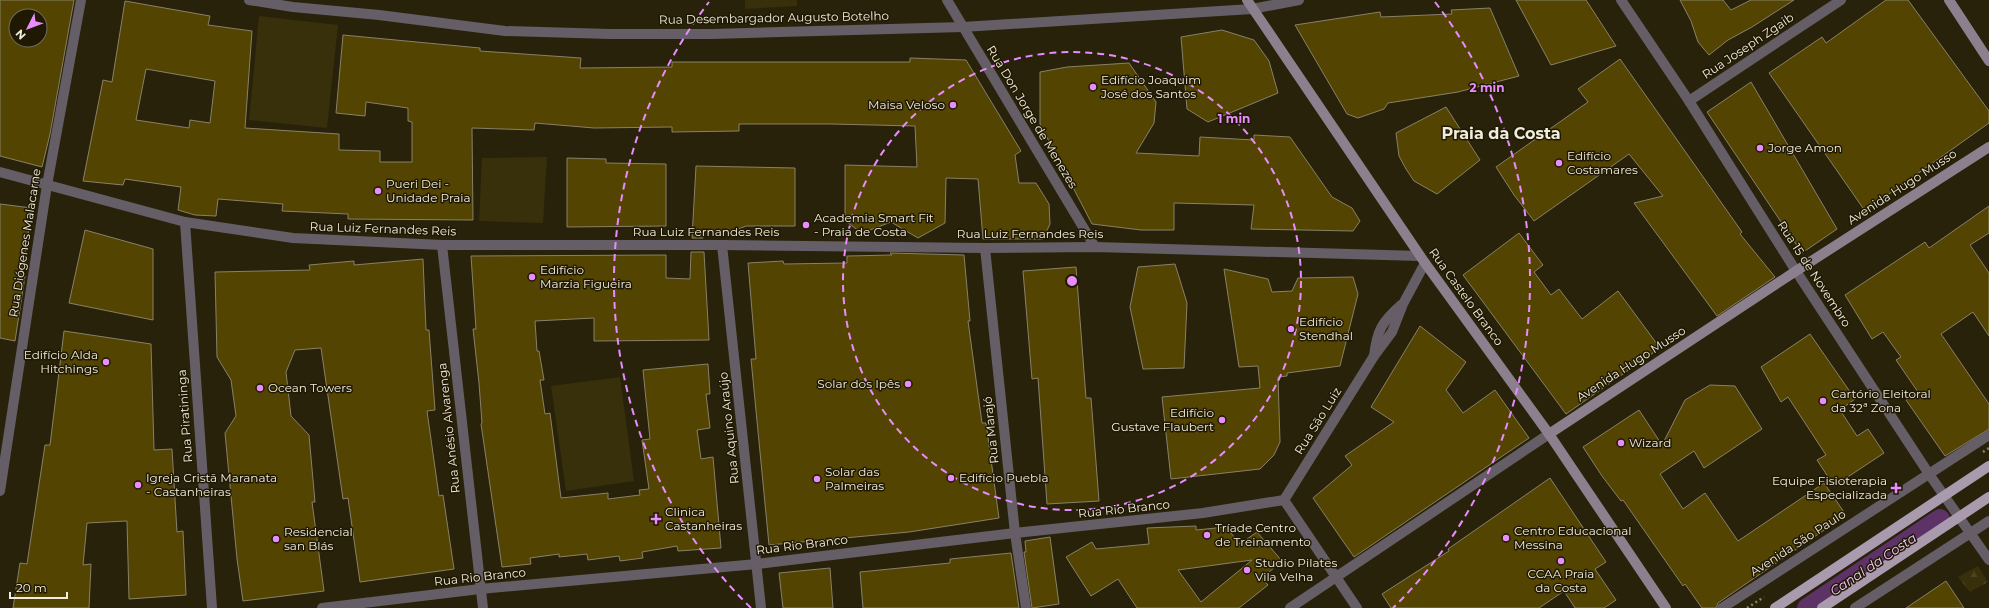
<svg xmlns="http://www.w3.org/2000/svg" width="1989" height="608" font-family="Montserrat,sans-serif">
  <defs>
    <pattern id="forest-firs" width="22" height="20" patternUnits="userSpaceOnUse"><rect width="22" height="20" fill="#382f0b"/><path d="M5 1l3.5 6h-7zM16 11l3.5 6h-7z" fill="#4c4322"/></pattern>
  </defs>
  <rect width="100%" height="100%" fill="#28220b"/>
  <!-- green -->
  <g fill="#382f0b">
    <polygon points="745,0 797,0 797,6 745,9"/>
    <polygon points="259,16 338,25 327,128 249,120"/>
    <polygon points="547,157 543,223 479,221 482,158"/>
    <polygon points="620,377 634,481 566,491 551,386"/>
  </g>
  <!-- forest -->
  <polygon fill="url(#forest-firs)" points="1978,566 1988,582 1970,592 1958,577"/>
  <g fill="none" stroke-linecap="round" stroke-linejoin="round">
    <!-- canal -->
    <polyline stroke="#5d3267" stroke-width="20" points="1807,608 1940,519"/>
  </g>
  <!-- building -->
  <g fill="#544401" stroke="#888167" fill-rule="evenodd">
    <path d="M0 0H74L50 134 42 167 0 156ZM16 16H40V40H16Z"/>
    <polygon points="1516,0 1586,0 1616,46 1551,65"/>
    <polygon points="1680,0 1723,0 1731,10 1751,0 1794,0 1752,27 1728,40 1709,55 1698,42 1691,21"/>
    <polygon points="1886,0 1908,0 1989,111 1989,123 1865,211 1769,73 1822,37 1826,43"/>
    <path d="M125 1 210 16 208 25 252 31 245 128 339 134V150L380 151V162H412V122L408 121V108L366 102 365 116 336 113 343 35 480 48V51L581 58 580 68 672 67V62H910V58L966 60 1021 151 1015 155 1019 183H1036L1049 204 1050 224 1043 239H983L978 179 946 178 945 223 918 238 891 222 862 233 845 221V165L917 167 915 126 831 124H739V131L672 132V127L594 128 535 123 534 130 472 128 473 220 348 219V214L282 211 283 204 218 199 216 216 195 215 178 210 181 187 125 179 123 185 83 181 103 80 112 82ZM146 69 215 81 210 123 190 120 189 128 136 120Z"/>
    <polygon points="1490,8 1519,76 1458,92 1388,103 1384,109 1358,118 1347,114 1295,25 1380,12 1381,17 1452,14 1451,10"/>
    <polygon points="1222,30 1254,40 1269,61 1278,93 1208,122 1187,109 1181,37"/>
    <polygon points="1620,59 1742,232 1740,234 1775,277 1717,316 1634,203 1663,196 1629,154 1534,221 1514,195 1496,167 1588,102 1578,89"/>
    <polygon points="1129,63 1156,102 1154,123 1136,153 1199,156 1200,137 1254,140 1254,135 1290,137 1332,197 1352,208 1360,221 1353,231 1251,229 1254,205 1174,203 1174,230 1141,230 1092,224 1040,124 1040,72 1067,67"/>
    <polygon points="1751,82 1837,229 1802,253 1707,112"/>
    <polygon points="1446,107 1480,160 1437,194 1414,181 1406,169 1399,156 1396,133"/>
    <polygon points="567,158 606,159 606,163 666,164 666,226 567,227"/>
    <polygon points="696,166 795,168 795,226 746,226 734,231 703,231 703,238 692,238"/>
    <polygon points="0,204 32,208 22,276 25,276 15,341 0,338"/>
    <polygon points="1989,206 1989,233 1970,245 1989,273 1989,336 1973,312 1941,334 1989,404 1989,429 1945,456 1906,400 1918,392 1896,360 1901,357 1883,332 1872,339 1845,295 1925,242 1929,248"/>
    <polygon points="85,230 153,249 153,320 69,303"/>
    <polygon points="1519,233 1543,265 1534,272 1551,295 1559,289 1582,319 1618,291 1660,348 1566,414 1463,275"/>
    <polygon points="691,252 704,252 709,340 594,341 594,318 535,321 537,351 539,351 544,380 540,380 545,414 550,413 561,498 608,493 608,499 640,495 639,490 649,489 642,440 650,439 643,370 708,364 710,394 706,394 710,428 697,430 701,459 713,457 721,548 678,551 677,546 642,552 643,558 620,561 619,556 588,560 587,554 559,557 559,554 530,558 531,564 502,567 481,424 482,423 479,383 473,329 476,329 471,256 666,255 666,278 690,279"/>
    <polygon points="890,253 964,255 970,321 968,321 982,423 986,423 999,518 909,532 769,545 751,359 756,359 748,263 783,261 784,264 847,263 847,256 892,255"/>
    <polygon points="423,259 426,330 429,330 435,410 427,411 439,496 443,495 454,569 360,582 348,498 343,499 321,348 295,350 286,372 291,416 309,435 315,502 312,502 324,591 243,601 237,559 225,433 236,416 231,380 217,357 215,272 310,270 309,265 354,261 354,265"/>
    <polygon points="1175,264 1187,303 1184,368 1143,369 1130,307 1138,267"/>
    <polygon points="1076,267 1086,398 1091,398 1099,501 1047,504 1038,378 1032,379 1023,271"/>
    <polygon points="1224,269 1268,279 1272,292 1292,291 1298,278 1353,277 1358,294 1340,366 1287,373 1287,376 1278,377 1280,442 1274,455 1260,469 1171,479 1162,397 1260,388 1258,366 1239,367"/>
    <polygon points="1420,326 1466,362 1446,390 1463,413 1495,390 1529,438 1354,557 1313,498 1352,465 1345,456 1394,422 1371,407"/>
    <polygon points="64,331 151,344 154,450 172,449 177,532 183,531 186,595 129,599 127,521 87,523 83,565 91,564 89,608 13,608 20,563 27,564 45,445 50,445"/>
    <polygon points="1810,334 1855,399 1840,410 1857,436 1868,429 1884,453 1834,486 1817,460 1826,455 1788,397 1781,402 1761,367"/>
    <polygon points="1710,385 1735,386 1762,429 1704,468 1694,451 1660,474 1683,509 1705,493 1738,541 1824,483 1846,515 1718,603 1716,608 1702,608 1685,584 1683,586 1623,500 1621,501 1602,476 1583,447 1639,410 1662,445 1685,400"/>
    <polygon points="1550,478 1606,562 1595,569 1616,600 1604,608 1575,608 1564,591 1539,608 1391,608 1382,594 1449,551 1448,549"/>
    <path d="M1196 526V530L1226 527 1240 544 1257 532 1282 561 1262 578 1268 585 1239 608H1137L1118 579 1091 596 1066 557 1092 542 1096 549 1149 544 1147 528ZM1252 560 1201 602 1178 570Z"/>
    <polygon points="1050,537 1059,604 1032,608 1024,552 1026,552 1025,541"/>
    <polygon points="1011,553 1019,608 863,608 860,572 950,563 950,559"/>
    <polygon points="830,568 833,608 783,608 779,573"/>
    <polygon points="1946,581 1964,608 1906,608"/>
  </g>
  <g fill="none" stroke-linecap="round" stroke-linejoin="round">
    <!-- minor -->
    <g stroke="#655e67" stroke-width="10">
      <polyline points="947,0 1095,247"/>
      <polyline points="1689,101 1841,0"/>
      <polyline points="0,172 185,222 293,238 442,245 722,245 985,248 1095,247 1420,256"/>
      <polyline points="185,222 212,608"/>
      <polyline points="442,245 483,608"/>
      <polyline points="722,245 761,608"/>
      <polyline points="985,248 1015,533 1026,608"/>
      <path d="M1374 356C1377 330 1382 322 1401 305"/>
      <polyline points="0,491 47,185 81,0"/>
      <polyline points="1284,500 1374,356 1392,332 1403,304 1425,263"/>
      <polyline points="1284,500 1357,608"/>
      <polyline points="322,608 480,589 757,564 1015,533 1203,513 1284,500"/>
      <polyline points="1722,608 1989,435"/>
      <polyline points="1855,608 1989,521"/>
    </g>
    <!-- tertiary -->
    <g stroke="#655e67" stroke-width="10">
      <polyline points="249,0 293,7 379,15 505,31 610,34 712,34 963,27 1252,9 1299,0"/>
      <polyline points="1621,0 1689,101 1796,271 1929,474 1989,560"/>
      <polyline points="1290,608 1549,434"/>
    </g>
    <!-- secondary -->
    <g stroke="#8c808e" stroke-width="10">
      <polyline points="1247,0 1425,263 1549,434 1666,608"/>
      <polyline points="1949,0 1989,61"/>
      <polyline points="1549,434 1796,271 1989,147"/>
    </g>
    <!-- path-bridge -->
    <g stroke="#87826f" stroke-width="2.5" stroke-dasharray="2 3" stroke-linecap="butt">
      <polyline points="1983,452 1989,448"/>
      <polyline points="1747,608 1764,597"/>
    </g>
    <!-- primary-bridge -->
    <g stroke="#a99aad" stroke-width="10">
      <polyline points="1775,608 1989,466"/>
      <polyline points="1822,608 1989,497"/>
    </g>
  </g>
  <!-- distance rings -->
  <g fill="none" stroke="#e98dfe" stroke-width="2" stroke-dasharray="7 5">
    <circle cx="1072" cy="281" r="229"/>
    <path d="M751 608A458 458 0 0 1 709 2M1435 2A458 458 0 0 1 1393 608"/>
  </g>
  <!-- markers -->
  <g fill="#e98dfe" stroke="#1f1803" stroke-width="1.5">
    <circle cx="1093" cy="87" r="4"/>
    <circle cx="953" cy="105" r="4"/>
    <circle cx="1760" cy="148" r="4"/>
    <circle cx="1559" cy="163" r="4"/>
    <circle cx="378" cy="191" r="4"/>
    <circle cx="806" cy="225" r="4"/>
    <circle cx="532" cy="277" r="4"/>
    <circle cx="1291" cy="329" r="4"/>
    <circle cx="106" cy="362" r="4"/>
    <circle cx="908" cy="384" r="4"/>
    <circle cx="260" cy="388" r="4"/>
    <circle cx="1823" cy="401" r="4"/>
    <circle cx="1222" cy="420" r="4"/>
    <circle cx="1621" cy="443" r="4"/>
    <circle cx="951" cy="478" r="4"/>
    <circle cx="817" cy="479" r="4"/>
    <circle cx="138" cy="485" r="4"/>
    <path d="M1894 482h4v4h4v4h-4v4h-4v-4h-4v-4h4z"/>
    <path d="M654 513h4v4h4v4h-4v4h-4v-4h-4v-4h4z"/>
    <circle cx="1207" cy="535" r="4"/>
    <circle cx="1506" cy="538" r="4"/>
    <circle cx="276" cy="539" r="4"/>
    <circle cx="1561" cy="561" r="4"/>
    <circle cx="1247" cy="570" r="4"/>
  </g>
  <g text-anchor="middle" stroke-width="3" stroke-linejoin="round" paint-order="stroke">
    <!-- street labels -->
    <g font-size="12" fill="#f1edde" stroke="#1f1803">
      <text transform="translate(774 18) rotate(-1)" y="4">Rua Desembargador Augusto Botelho</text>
      <text transform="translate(1748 46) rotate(-34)" y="4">Rua Joseph Zgaib</text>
      <text transform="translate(1032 117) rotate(59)" y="4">Rua Don Jorge de Menezes</text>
      <text transform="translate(1902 187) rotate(-33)" y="4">Avenida Hugo Musso</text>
      <text transform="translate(383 229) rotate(2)" y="4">Rua Luiz Fernandes Reis</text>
      <text x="706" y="236">Rua Luiz Fernandes Reis</text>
      <text x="1030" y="238">Rua Luiz Fernandes Reis</text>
      <text transform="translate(25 243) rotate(-81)" y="4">Rua Diógenes Malacarne</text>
      <text transform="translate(1814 274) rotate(57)" y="4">Rua 15 de Novembro</text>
      <text transform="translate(1466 297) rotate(54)" y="4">Rua Castelo Branco</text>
      <text transform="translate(1631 364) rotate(-33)" y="4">Avenida Hugo Musso</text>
      <text transform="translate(185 416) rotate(-94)" y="4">Rua Piratininga</text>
      <text transform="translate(1318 421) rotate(-58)" y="4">Rua São Luiz</text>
      <text transform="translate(449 428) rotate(-96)" y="4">Rua Anésio Alvarenga</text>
      <text transform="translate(729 428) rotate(-96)" y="4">Rua Aquino Araújo</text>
      <text transform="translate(991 430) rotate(-96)" y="4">Rua Marajó</text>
      <text transform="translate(1124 509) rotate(-6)" y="4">Rua Rio Branco</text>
      <text transform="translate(1798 543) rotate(-33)" y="4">Avenida São Paulo</text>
      <text transform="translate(802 545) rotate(-7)" y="4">Rua Rio Branco</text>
      <text transform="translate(480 577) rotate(-6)" y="4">Rua Rio Branco</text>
    </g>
    <!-- poi labels -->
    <g font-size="12" fill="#f1edde" stroke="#1f1803" text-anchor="start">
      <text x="1101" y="84">Edifício Joaquim<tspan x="1101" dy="14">José dos Santos</tspan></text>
      <text x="945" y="109" text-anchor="end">Maisa Veloso</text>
      <text x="1768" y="152">Jorge Amon</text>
      <text x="1567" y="160">Edifício<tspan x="1567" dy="14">Costamares</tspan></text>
      <text x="386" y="188">Pueri Dei -<tspan x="386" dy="14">Unidade Praia</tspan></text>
      <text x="814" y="222">Academia Smart Fit<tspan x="814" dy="14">- Praia de Costa</tspan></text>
      <text x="540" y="274">Edifício<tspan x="540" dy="14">Marzia Figueira</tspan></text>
      <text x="1299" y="326">Edifício<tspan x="1299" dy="14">Stendhal</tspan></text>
      <text x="98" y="359" text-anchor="end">Edifício Alda<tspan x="98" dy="14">Hitchings</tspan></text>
      <text x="900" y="388" text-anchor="end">Solar dos Ipês</text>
      <text x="268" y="392">Ocean Towers</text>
      <text x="1831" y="398">Cartório Eleitoral<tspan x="1831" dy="14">da 32ª Zona</tspan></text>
      <text x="1214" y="417" text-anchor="end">Edifício<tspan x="1214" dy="14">Gustave Flaubert</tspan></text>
      <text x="1629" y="447">Wizard</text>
      <text x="825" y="476">Solar das<tspan x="825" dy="14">Palmeiras</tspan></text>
      <text x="146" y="482">Igreja Cristã Maranata<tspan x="146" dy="14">- Castanheiras</tspan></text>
      <text x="959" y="482">Edifício Puebla</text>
      <text x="1887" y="485" text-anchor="end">Equipe Fisioterapia<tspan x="1887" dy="14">Especializada</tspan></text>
      <text x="665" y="516">Clinica<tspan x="665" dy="14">Castanheiras</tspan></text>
      <text x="1215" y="532">Tríade Centro<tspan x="1215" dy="14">de Treinamento</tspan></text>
      <text x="1514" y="535">Centro Educacional<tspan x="1514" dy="14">Messina</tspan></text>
      <text x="284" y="536">Residencial<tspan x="284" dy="14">san Blás</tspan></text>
      <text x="1255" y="567">Studio Pilates<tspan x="1255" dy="14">Vila Velha</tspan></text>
      <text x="1561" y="578" text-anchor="middle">CCAA Praia<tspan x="1561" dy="14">da Costa</tspan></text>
    </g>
    <!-- water labels -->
    <g font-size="13" font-style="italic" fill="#f5cdfe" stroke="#1f1803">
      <text transform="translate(1873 564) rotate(-34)" y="5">Canal da Costa</text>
    </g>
    <!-- district labels -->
    <g font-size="16" font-weight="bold" fill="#f1edde" stroke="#1f1803">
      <text x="1501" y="139">Praia da Costa</text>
    </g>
  </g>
  <circle cx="1072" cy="281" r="6" fill="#e98dfe" stroke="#1f1803" stroke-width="2"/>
  <g font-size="12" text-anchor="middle" font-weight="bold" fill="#e98dfe" stroke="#1f1803" stroke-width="3" stroke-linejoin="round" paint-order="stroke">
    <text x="1487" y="92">2 min</text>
    <text x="1234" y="123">1 min</text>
  </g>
  <!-- north arrow -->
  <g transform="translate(28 28) rotate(228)"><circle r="19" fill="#1f1803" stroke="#736d5b"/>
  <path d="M0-3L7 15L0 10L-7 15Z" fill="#e98dfe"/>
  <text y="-6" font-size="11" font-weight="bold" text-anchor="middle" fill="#f1edde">N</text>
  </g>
  <!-- scale -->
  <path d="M10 592v6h57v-6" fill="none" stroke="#f1edde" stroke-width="2"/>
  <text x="16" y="592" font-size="12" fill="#f1edde" stroke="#1f1803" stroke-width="3" paint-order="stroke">20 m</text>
</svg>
